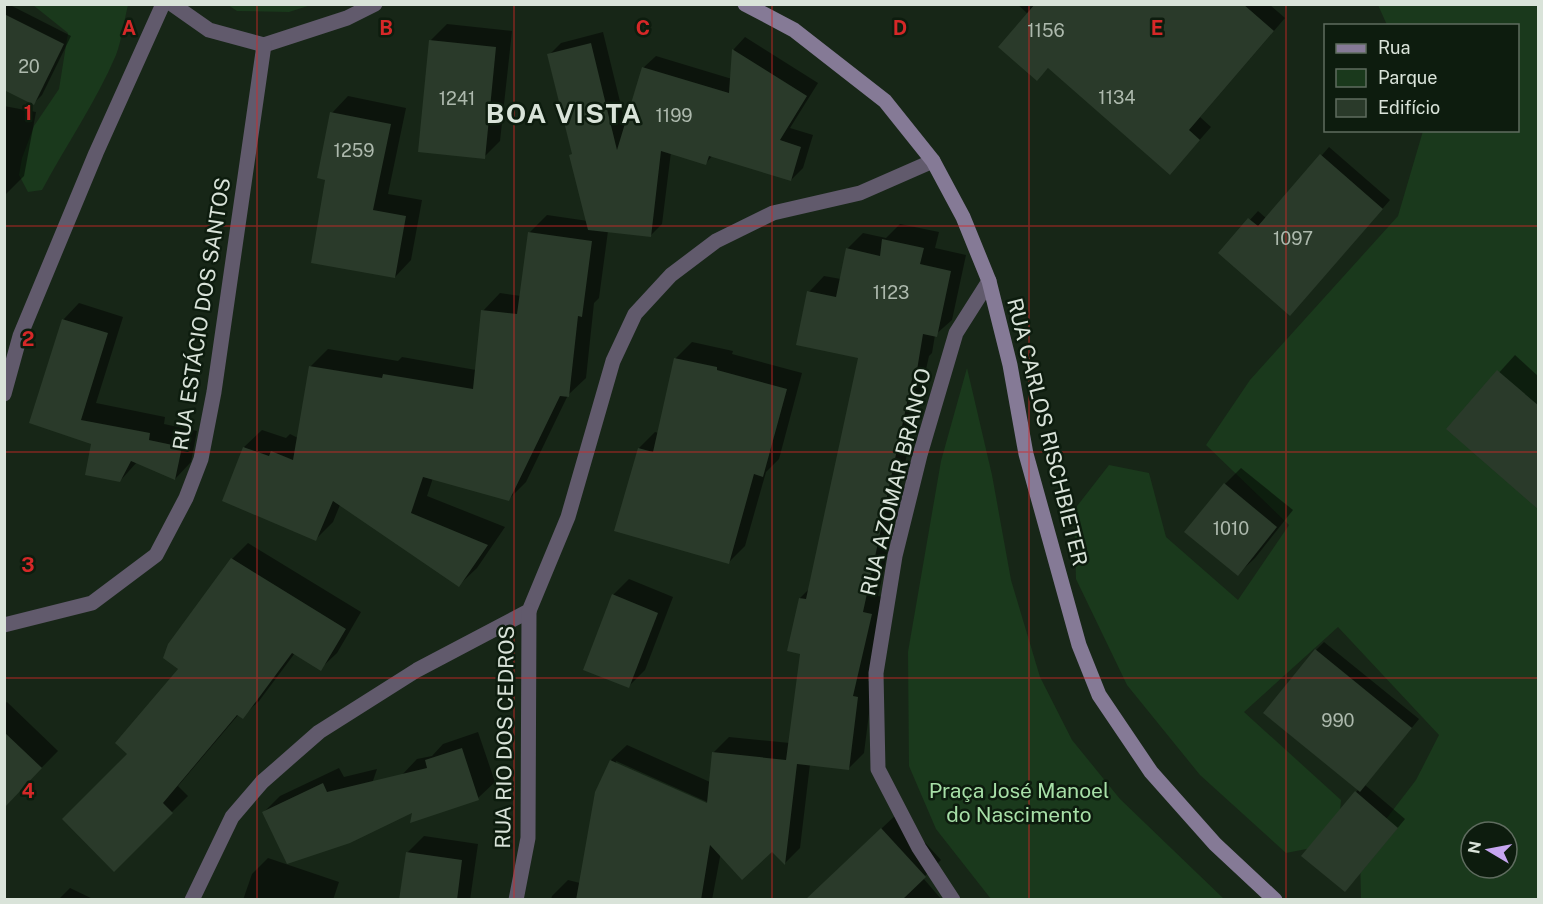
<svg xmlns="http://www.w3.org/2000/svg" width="1543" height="904" font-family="'Public Sans',sans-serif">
  <rect width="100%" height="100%" fill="#172617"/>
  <!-- green -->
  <g fill="#1a391c" fill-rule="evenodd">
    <path d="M33 5H128C124 21 122 39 116 55 96 102 66 145 42 190L28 192 19 175 22 158 34 126 59 89 68 33Z"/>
    <polygon points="228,5 311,5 289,12 237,11"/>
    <path d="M1378 5H1538V899H1361L1360 853 1416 780 1439 735 1338 627 1244 712 1341 800 1337 843 1286 853 1200 775 1127 685 1076 579 1074 510 1109 465 1149 473 1166 537 1238 600 1289 525 1206 445 1250 380 1398 216 1423 131 1518 130V26L1387 25ZM1471 832H1507V868H1471Z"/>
    <polygon points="967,368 992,475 1011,580 1040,677 1072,740 1120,799 1224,899 991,899 936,829 909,766 908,652 941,461"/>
  </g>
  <!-- shadow -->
  <g fill="#0007" fill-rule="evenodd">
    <polygon points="4,4 8,4 71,36 42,95 34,103 4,88"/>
    <polygon points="1017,4 1269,4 1285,18 1200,117 1211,127 1182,160 1049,67 1037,79 1028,14"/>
    <polygon points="447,24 512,31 500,141 484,157 431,40"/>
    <polygon points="603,32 626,126 643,68 656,56 732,79 734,49 745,37 818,83 790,128 813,135 803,168 791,180 713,155 706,163 671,152 662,224 650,236 608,231 599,298 594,303 586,378 568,395 526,482 508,500 433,478 427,496 505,527 477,568 459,585 340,505 333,522 316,539 244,447 262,430 286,438 290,434 298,438 310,367 328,349 398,361 402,357 476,370 483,311 500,293 521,296 529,233 547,215 588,221 574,153 549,55 561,43"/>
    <polygon points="348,96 406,108 388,194 422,200 411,260 395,277 327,179 332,113"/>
    <polygon points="4,106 36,112 24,176 4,196"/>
    <polygon points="1329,147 1390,200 1298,306 1220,253 1258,211 1267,219"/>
    <path d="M900 224 939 232 935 248 966 255 952 320 935 335 932 353 929 356 896 504H898L878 596 887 598 868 681 873 682 864 753 848 769 810 764 800 848 785 863 724 799 726 825 712 900H551L552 896 568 880 580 883 611 760 627 745 710 782 713 753 729 737 790 743 802 653 800 598 809 589 860 357 809 292 824 276 841 279 847 249 863 233 886 238ZM616 761 714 805 713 808 616 764Z"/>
    <polygon points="79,303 123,317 96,403 165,417 164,424 197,431 191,462 175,479 137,462 120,481 93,443 31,422 63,320"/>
    <polygon points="692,342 733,351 732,354 802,373 779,459 766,472 745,546 729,562 639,448 655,432 659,433 676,358"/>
    <polygon points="1515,355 1538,376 1538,508 1448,429"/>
    <polygon points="1241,468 1293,510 1255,558 1238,574 1225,484"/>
    <polygon points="248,543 361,612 337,653 320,669 295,653 259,701 242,717 239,714 178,786 188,796 114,870 130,754 180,669 232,559"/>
    <polygon points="629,579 673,597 645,670 629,686 613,595"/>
    <polygon points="1324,642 1419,719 1365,785 1405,819 1353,882 1356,792 1359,789 1316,650"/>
    <polygon points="7,702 58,751 4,806 4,704"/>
    <polygon points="478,732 495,782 478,798 414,811 401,776 417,759 432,756 443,744"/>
    <polygon points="339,768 344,777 377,769 357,828 264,812 280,796"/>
    <polygon points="898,813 941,860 923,878 942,900 820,900 830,877"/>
    <polygon points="424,836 478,844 470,900 400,900 407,853"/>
    <polygon points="268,858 339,882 333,900 243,900 252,874"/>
    <polygon points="70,888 95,900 58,900"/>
  </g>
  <!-- building -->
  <g fill="#2a3a2a">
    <polygon points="1035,4 1243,4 1274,31 1189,130 1200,140 1170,175 1048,68 1037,81 998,47"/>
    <polygon points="4,14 64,44 34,105 4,90"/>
    <polygon points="429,40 496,47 485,159 418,152"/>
    <polygon points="591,43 617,150 642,67 729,93 732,49 807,96 780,140 801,147 791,181 709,156 706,165 661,151 651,237 588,230 569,155 572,154 547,54"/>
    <polygon points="330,112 391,124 373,210 406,216 395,278 311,263 325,180 317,178"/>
    <polygon points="1320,154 1383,209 1290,316 1218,253 1248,218 1258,226"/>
    <polygon points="528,232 592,241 582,317 578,316 569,397 560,396 509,501 423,477 411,513 488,545 459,587 333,501 316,541 222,501 243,447 269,456 271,451 293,460 309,366 382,378 383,374 473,389 481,310 517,314"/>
    <polygon points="882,239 924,248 920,264 951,271 937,337 923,334 917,370 914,370 882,520 883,520 863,612 872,614 853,696 858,697 849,770 797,764 785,865 772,852 742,880 710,845 701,900 576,900 595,792 610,760 707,803 712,752 786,760 800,654 787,651 799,598 806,599 858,358 796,345 807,291 836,297 846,248 880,256"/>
    <polygon points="62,319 108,333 81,420 150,433 149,440 182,447 175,480 131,461 120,482 85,475 91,444 29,423"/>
    <polygon points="674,358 717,367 717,370 787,389 763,477 754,474 729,564 614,531 638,448 653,452"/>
    <polygon points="1497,370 1539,406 1539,510 1446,429"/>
    <polygon points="1224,483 1277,527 1238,576 1184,532"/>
    <polygon points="231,558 346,629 321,671 292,653 243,719 237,715 163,803 173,813 114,872 62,819 127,754 115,743 178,669 163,658 168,644"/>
    <polygon points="612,594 658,613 629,688 583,670"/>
    <polygon points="1315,649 1412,728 1360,792 1263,713"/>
    <polygon points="4,732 42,768 4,808"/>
    <polygon points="462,748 479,800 410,823 412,813 350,843 287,864 262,812 323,783 327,792 427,768 425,760"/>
    <polygon points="1355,791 1398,828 1345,892 1301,856"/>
    <polygon points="881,828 926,877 902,900 805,900"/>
    <polygon points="406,852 462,860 457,900 399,900"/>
  </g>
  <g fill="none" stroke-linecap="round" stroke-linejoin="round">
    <!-- street -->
    <g stroke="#615a6c" stroke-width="15">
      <polyline points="172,4 209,30 264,45 347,18 375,4"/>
      <polyline points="4,394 20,336 96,153 163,4"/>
      <polyline points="4,625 92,603 156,555 186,498 201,459 214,392 264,45"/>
      <polyline points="192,900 232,817 262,782 319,732 417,670 529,611 568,517 613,361 635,314 671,275 716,241 773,213 860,193 933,161"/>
      <polyline points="516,900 528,838 529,611"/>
      <polyline points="953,900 919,848 878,769 876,673 895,556 920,455 956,333 989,281"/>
    </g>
    <!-- secondary -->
    <polyline stroke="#857a96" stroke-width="15" points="745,4 794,30 885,101 933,161 963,217 989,281 1010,365 1026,454 1079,645 1099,695 1151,772 1215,844 1275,900"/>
  </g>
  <!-- grid -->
  <path fill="none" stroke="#d62828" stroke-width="1.5" stroke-opacity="0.55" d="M257 4V900M514 4V900M772 4V900M1029 4V900M1286 4V900M4 226H1538M4 452H1538M4 678H1538"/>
  <g text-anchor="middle" stroke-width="5" stroke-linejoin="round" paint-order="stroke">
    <!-- number labels -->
    <g font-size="18" fill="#adb9ad">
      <text x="1046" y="37">1156</text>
      <text x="29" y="73">20</text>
      <text x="1117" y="104">1134</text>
      <text x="457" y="105">1241</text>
      <text x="674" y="122">1199</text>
      <text x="354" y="157">1259</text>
      <text x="1293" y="245">1097</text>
      <text x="891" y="299">1123</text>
      <text x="1231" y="535">1010</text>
      <text x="1338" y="727">990</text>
    </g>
    <!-- street labels -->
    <g font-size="21" fill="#d9e3d9" stroke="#0d1c0e">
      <text transform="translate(202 314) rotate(-81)" y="7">RUA ESTÁCIO DOS SANTOS</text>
      <text transform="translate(1047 432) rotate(76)" y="7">RUA CARLOS RISCHBIETER</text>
      <text transform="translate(896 482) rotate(-76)" y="7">RUA AZOMAR BRANCO</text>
      <text transform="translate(505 737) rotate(-89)" y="7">RUA RIO DOS CEDROS</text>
    </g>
    <!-- park labels -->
    <g font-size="21" fill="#a7dfa7" stroke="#0d1c0e">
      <text x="1019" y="798">Praça José Manoel<tspan x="1019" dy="24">do Nascimento</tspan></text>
    </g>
    <!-- district labels -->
    <g font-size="27" font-weight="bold" letter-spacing="1.5" fill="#d9e3d9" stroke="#0d1c0e">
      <text x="564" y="123">BOA VISTA</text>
    </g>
  </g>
  <g font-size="20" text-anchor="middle" font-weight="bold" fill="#d62828" stroke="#0d1c0e" stroke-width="5" stroke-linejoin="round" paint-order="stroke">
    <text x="129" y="35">A</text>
    <text x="386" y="35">B</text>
    <text x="643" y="35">C</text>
    <text x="900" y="35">D</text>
    <text x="1157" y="35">E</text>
    <text x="28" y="120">1</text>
    <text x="28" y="346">2</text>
    <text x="28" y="572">3</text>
    <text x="28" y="798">4</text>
  </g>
  <!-- border -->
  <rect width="1543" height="904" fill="none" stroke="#d9e3d9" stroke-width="12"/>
  <!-- legend -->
  <rect x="1324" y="24" width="195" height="108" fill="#0d1c0e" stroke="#5f6c5f" stroke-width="1.5"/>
  <rect x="1336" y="44" width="30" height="9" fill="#857a96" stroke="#5f6c5f" stroke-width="1.5"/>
  <text x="1378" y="54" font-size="18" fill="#d9e3d9">Rua</text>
  <rect x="1336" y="69" width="30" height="18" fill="#1a391c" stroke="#5f6c5f" stroke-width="1.5"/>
  <text x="1378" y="84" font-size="18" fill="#d9e3d9">Parque</text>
  <rect x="1336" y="99" width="30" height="18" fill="#2a3a2a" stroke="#5f6c5f" stroke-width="1.5"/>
  <text x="1378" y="114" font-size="18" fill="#d9e3d9">Edifício</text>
  <!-- north arrow -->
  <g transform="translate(1489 850) rotate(280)"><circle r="28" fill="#0d1c0e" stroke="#5f6c5f" stroke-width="1.5"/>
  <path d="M0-4.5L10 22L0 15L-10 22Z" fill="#c6a6f0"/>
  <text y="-9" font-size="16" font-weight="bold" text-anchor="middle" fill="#d9e3d9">N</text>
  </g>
</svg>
